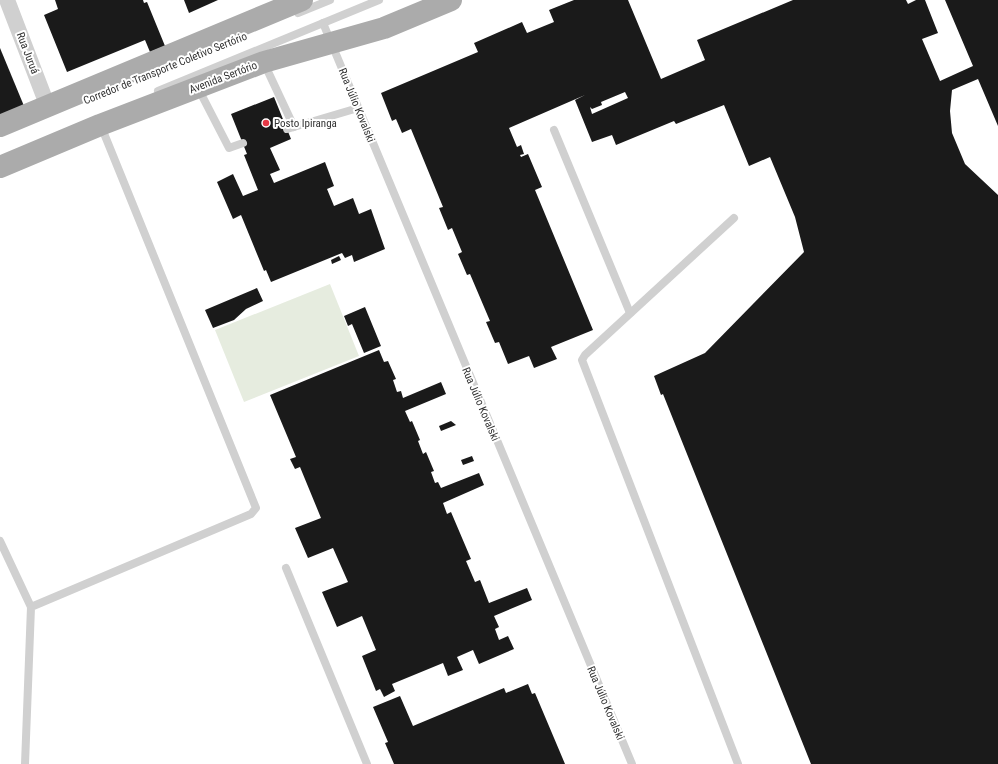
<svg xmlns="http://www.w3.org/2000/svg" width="998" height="764" font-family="'Roboto Condensed',sans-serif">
  <rect width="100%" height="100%" fill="#fff"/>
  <!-- green -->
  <polygon fill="#e6ecdf" points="330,284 359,356 244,402 215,330"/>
  <!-- building -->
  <g fill="#1a1a1a" fill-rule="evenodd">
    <polygon points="55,0 143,0 144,3 147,2 165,46 150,52 145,40 67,72 44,15 58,9"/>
    <polygon points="184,0 218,0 189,13"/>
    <path d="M574 0H628L661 79 705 60 697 40 793 0H906L908 4 916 0H925L938 33 922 39 940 81 973 66 945 0H998V126L978 79 952 90 950 111 952 133 965 164 998 195V764H811L663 394 661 395 654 376 705 353 804 252 795 217 770 157 749 166 724 105 676 124 674 121 616 145 612 135 592 142 575 100 585 95 509 128 517 147 521 145 524 154 520 155 521 157 528 154 542 187 535 190 593 330 551 347 557 359 534 368 529 356 508 364 499 342 495 343 486 322 490 321 470 274 467 275 458 254 462 252 452 228 448 230 439 208 443 207 411 129 402 133 396 119 392 121 381 93 478 52 474 43 522 22 527 33 554 22 549 10ZM625 92 628 98 592 114 590 107 592 109 602 105 601 102Z"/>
    <polygon points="0,48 24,106 0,116"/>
    <polygon points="274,97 291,139 270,148 280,170 270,174 274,183 325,162 334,186 327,189 334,206 353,198 359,214 371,209 385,249 354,262 352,255 345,258 342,253 271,282 266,270 264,271 241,215 233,219 217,182 233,174 243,196 258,190 244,155 247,154 231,114"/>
    <polygon points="339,256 341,260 332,264 331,260"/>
    <polygon points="257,288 263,301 246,309 234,320 213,328 205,310"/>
    <polygon points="365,307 381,346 364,353 352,324 348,326 344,316"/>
    <polygon points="379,350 384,362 388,361 396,379 393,380 397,392 401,391 403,398 441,382 446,394 405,411 410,422 412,421 420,440 418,441 423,454 426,452 434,471 431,472 435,483 438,482 441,488 479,473 484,485 443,503 447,514 451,512 471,559 466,561 475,582 480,580 489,603 527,588 532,600 494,616 499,627 495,629 499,640 508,636 514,649 479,664 473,650 457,657 463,670 448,676 443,663 392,684 395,691 384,697 380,689 376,691 362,656 376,650 362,616 337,627 322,592 348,582 333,548 308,558 295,528 321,518 300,467 295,469 290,459 296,457 270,395"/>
    <polygon points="451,421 456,425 441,431 439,426"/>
    <polygon points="472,456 474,461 463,465 461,460"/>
    <polygon points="528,684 532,694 535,693 565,764 394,764 385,743 388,742 373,707 400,696 413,726 504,688 506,693"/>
  </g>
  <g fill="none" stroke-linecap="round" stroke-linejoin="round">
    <!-- service -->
    <g stroke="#d0d0d0" stroke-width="8">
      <polyline points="298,13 330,0"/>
      <polyline points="323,23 632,764"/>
      <polyline points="264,63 294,127"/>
      <polyline points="198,88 229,148 243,143"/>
      <polyline points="158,91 379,0"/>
      <polyline points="287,129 358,108"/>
      <polyline points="554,130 630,313"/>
      <polyline points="734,218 585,355 582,360 738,764"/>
      <polyline points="0,541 31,607"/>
      <polyline points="286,568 367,764"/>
      <polyline points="25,764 31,607 251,514 256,508 101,126"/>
    </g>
    <!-- minor -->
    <polyline stroke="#d0d0d0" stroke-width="16" points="7,0 48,107"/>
    <!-- primary -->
    <g stroke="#ababab" stroke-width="22">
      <polyline points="0,126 302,0"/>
      <polyline points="0,167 100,125 264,62 384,28 451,0"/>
    </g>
  </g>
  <!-- markers -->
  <circle fill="#e63946" stroke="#fff" stroke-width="1.5" cx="266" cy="123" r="4"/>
  <g text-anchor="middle" stroke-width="4" stroke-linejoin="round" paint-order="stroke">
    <!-- street labels -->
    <g font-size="11" fill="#333" stroke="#fff">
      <text transform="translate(28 53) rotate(69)" y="4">Rua Juruá</text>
      <text transform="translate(165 68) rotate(-22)" y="4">Corredor de Transporte Coletivo Sertório</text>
      <text transform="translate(223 77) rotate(-21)" y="4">Avenida Sertório</text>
      <text transform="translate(357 105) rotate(68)" y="4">Rua Júlio Kovalski</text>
      <text transform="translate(481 404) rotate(67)" y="4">Rua Júlio Kovalski</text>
      <text transform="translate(606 703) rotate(67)" y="4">Rua Júlio Kovalski</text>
    </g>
    <!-- poi labels -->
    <g font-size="11" fill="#333" stroke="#fff" text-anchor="start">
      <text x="274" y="127">Posto Ipiranga</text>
    </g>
  </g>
</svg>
